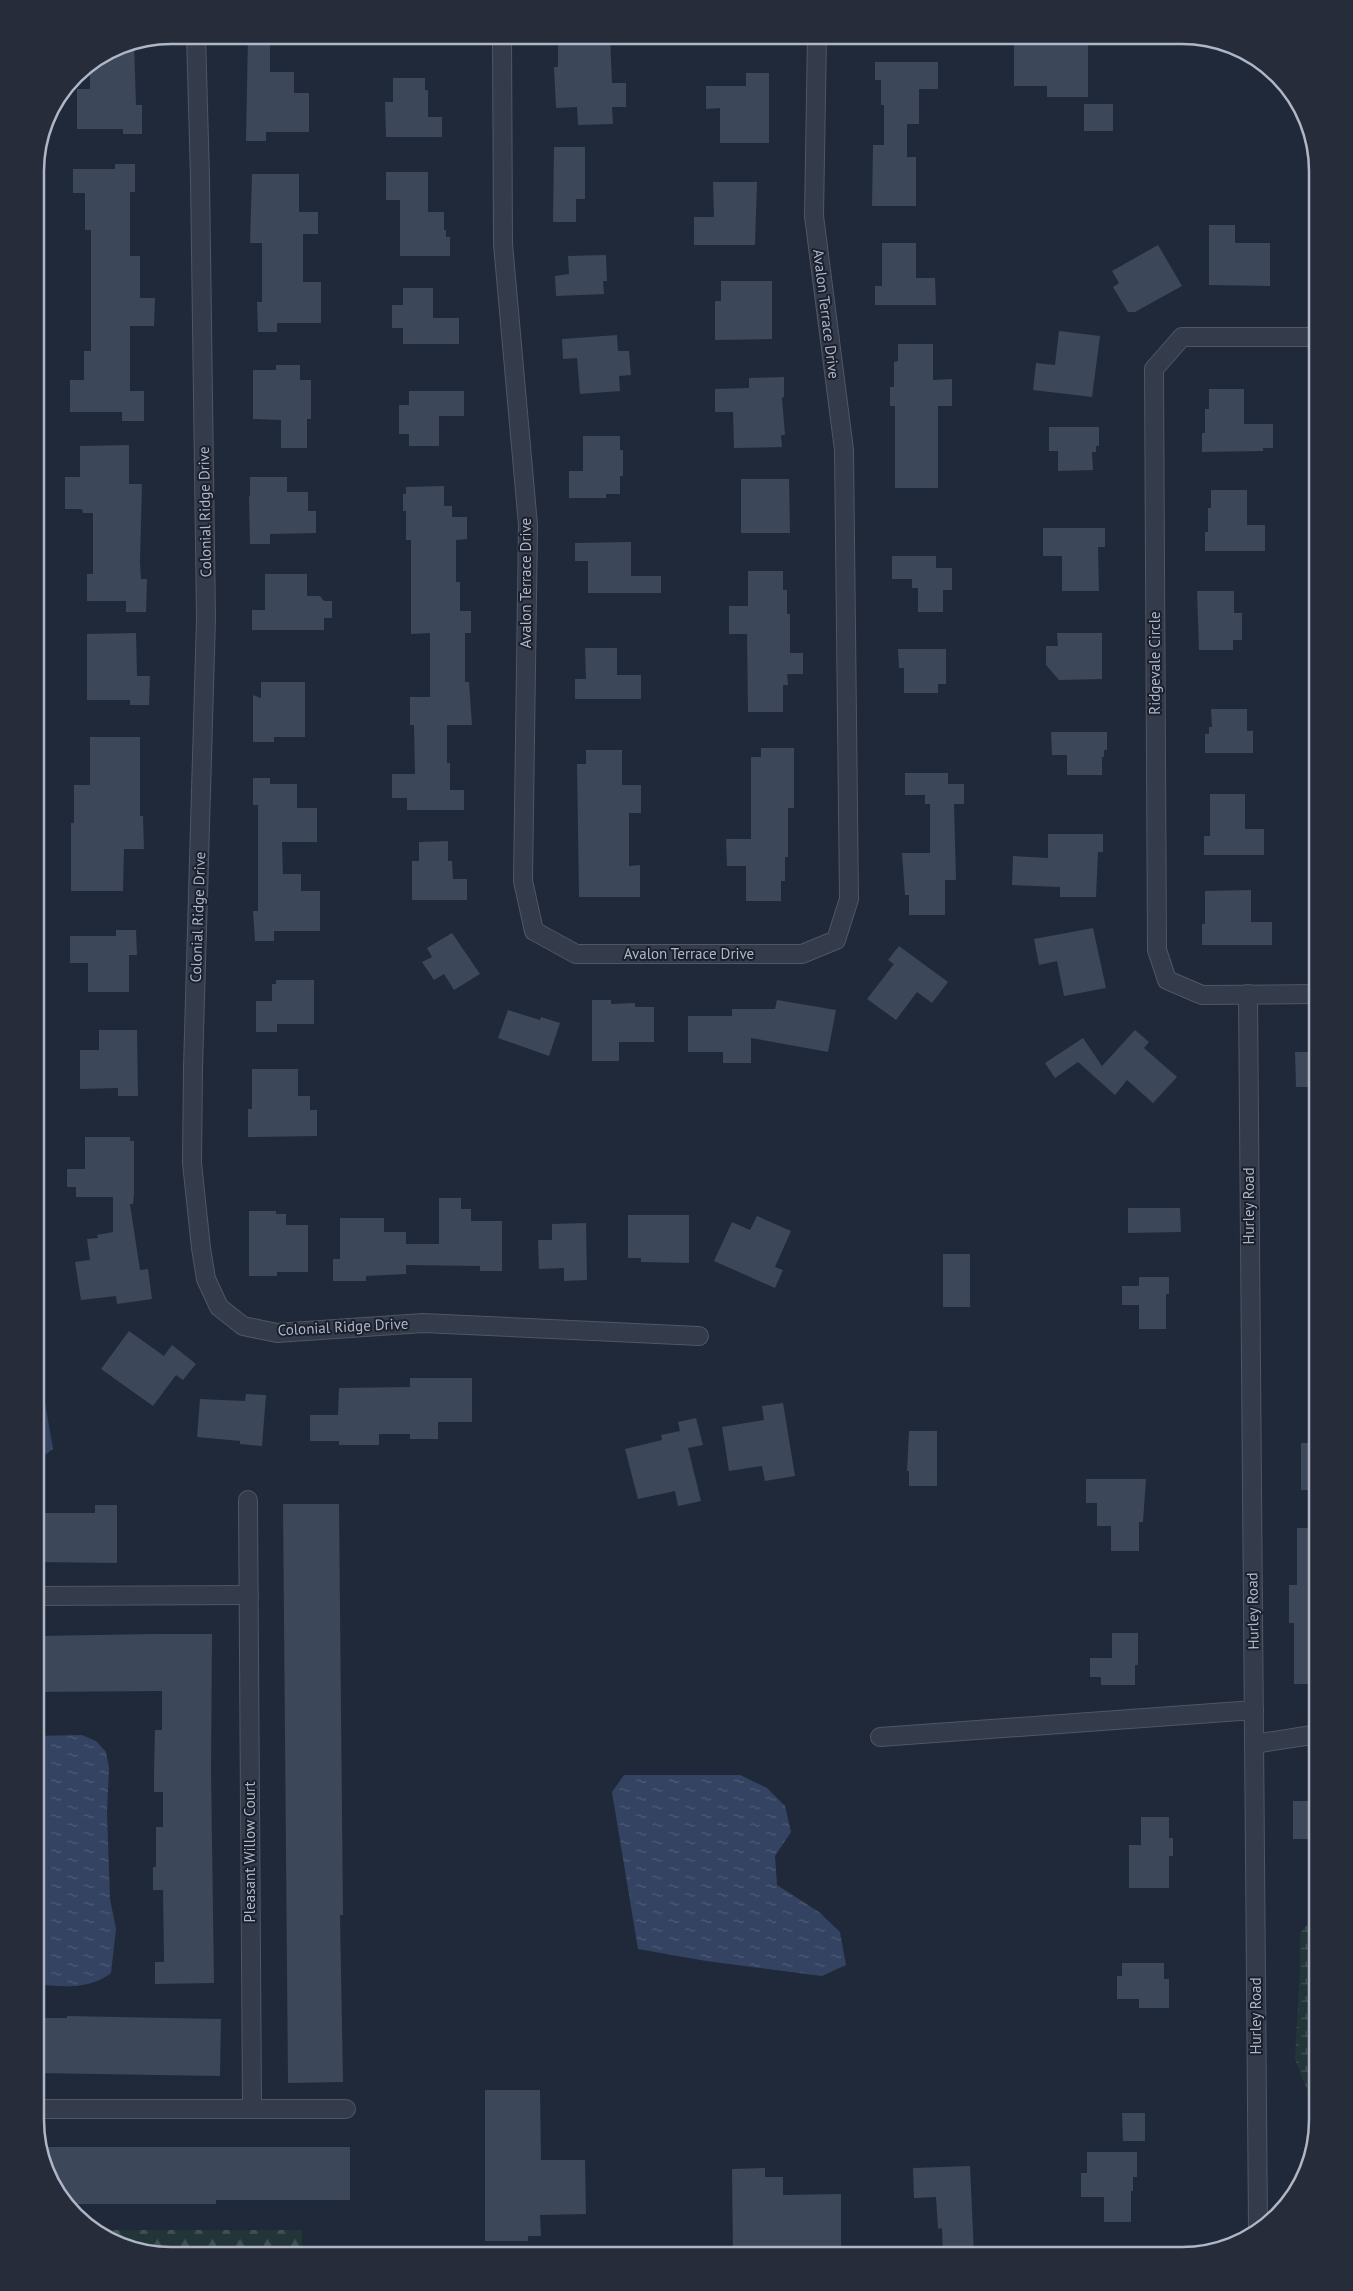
<svg xmlns="http://www.w3.org/2000/svg" width="1353" height="2291" font-family="'PT Sans',sans-serif">
  <defs>
    <pattern id="forest-firs" width="22" height="20" patternUnits="userSpaceOnUse" patternTransform="scale(1.25)"><rect width="22" height="20" fill="#22363a"/><path d="M5 1l3.5 6h-7zM16 11l3.5 6h-7z" fill="#405155"/></pattern>
    <pattern id="wetland-marsh" width="20" height="14" patternUnits="userSpaceOnUse" patternTransform="scale(1.25)"><rect width="20" height="14" fill="#22363a"/><path d="M1 5h8M5 5V1M11 12h8M15 12V8" fill="none" stroke="#405155"/></pattern>
    <pattern id="water-ripples" width="26" height="14" patternUnits="userSpaceOnUse" patternTransform="scale(1.25)"><rect width="26" height="14" fill="#334361"/><path d="M2 4q2-2 4 0t4 0M15 11q2-2 4 0t4 0" fill="none" stroke="#4e5c76"/></pattern>
  </defs>
  <rect width="100%" height="100%" fill="#202939"/>
  <!-- forest -->
  <polygon fill="url(#forest-firs)" points="92,2230 302,2230 302,2256 162,2256 95,2233"/>
  <!-- wetland -->
  <polygon fill="url(#wetland-marsh)" points="1313,1917 1318,1917 1318,2095 1312,2095 1305,2085 1295,2059 1300,1970 1300,1933"/>
  <!-- water -->
  <g fill="url(#water-ripples)">
    <polygon points="35,1345 53,1449 35,1462"/>
    <path d="M82 1735 96 1741 106 1752 109 1768 107 1813 110 1899 116 1929 111 1973C90 1990 61 1987 35 1984V1736Z"/>
    <polygon points="624,1775 740,1775 767,1788 785,1806 791,1832 775,1856 777,1885 819,1912 840,1932 846,1965 822,1976 706,1961 638,1949 612,1792"/>
  </g>
  <!-- building -->
  <g fill="#3c4759">
    <polygon points="248,35 270,35 270,72 294,72 294,93 309,93 309,132 266,132 266,141 246,141"/>
    <polygon points="558,35 610,35 612,83 626,83 626,107 612,107 613,124 578,125 577,107 556,108 554,67 558,67"/>
    <polygon points="1014,35 1088,35 1088,97 1047,97 1047,86 1014,86"/>
    <polygon points="134,42 136,105 142,105 142,134 123,134 123,129 77,129 77,89 90,89 90,64 119,45"/>
    <polygon points="875,62 938,62 938,89 919,89 919,124 907,124 907,157 916,157 916,206 872,206 873,145 884,145 884,105 881,105 881,80 875,80"/>
    <polygon points="746,73 769,73 769,143 720,143 720,108 706,109 706,86 746,86"/>
    <polygon points="393,78 425,78 425,90 428,90 428,117 442,117 442,137 386,137 385,102 393,102"/>
    <rect x="1084" y="104" width="29" height="27"/>
    <polygon points="554,147 585,147 585,199 576,199 576,222 553,222"/>
    <polygon points="115,164 135,164 135,192 130,192 130,256 140,256 140,298 155,298 154,326 130,326 130,391 144,391 144,421 122,421 122,412 70,412 70,380 84,380 84,351 91,351 91,230 85,230 85,193 73,193 73,169 115,169"/>
    <polygon points="386,172 428,172 428,212 444,212 444,230 446,230 446,237 450,237 450,256 400,256 400,200 386,200"/>
    <polygon points="252,174 299,174 299,212 318,212 318,234 303,234 303,282 321,282 321,323 277,323 277,332 258,332 257,302 262,302 262,243 250,243"/>
    <polygon points="713,182 757,182 755,245 694,245 694,217 714,217"/>
    <polygon points="1209,225 1235,225 1235,243 1270,243 1270,286 1209,285"/>
    <polygon points="882,243 916,243 916,278 935,278 936,305 875,305 875,286 882,286"/>
    <polygon points="1158,245 1182,286 1135,312 1128,312 1113,287 1119,283 1112,271"/>
    <polygon points="606,255 607,281 603,281 604,294 556,296 555,276 569,274 568,256"/>
    <polygon points="721,281 772,281 772,339 715,340 715,301 721,301"/>
    <polygon points="403,288 433,288 433,318 459,318 459,344 403,344 403,328 392,328 392,305 403,305"/>
    <polygon points="1059,331 1100,336 1092,397 1033,390 1036,363 1055,365"/>
    <polygon points="617,335 618,351 629,351 631,375 619,376 620,391 580,394 577,358 563,359 562,339"/>
    <polygon points="898,344 933,344 933,380 952,379 952,406 938,406 938,488 895,488 895,406 890,406 890,387 894,387 894,362 898,361"/>
    <polygon points="276,365 300,365 300,380 311,380 311,419 307,419 307,448 281,448 281,420 253,419 253,370 276,370"/>
    <polygon points="784,377 784,397 782,398 785,435 781,435 782,447 734,448 733,412 715,412 715,389 749,388 749,378"/>
    <polygon points="1209,389 1244,389 1244,424 1273,424 1273,448 1263,448 1263,451 1202,452 1202,433 1205,433 1205,409 1209,409"/>
    <polygon points="409,391 464,391 464,416 439,416 439,446 409,446 409,434 399,434 399,405 409,405"/>
    <polygon points="1049,427 1099,427 1099,446 1096,446 1096,452 1092,452 1093,470 1058,471 1058,451 1049,451"/>
    <polygon points="583,436 620,436 620,450 623,450 623,476 620,476 620,494 606,494 606,498 569,498 569,471 583,471"/>
    <polygon points="129,445 129,484 142,484 140,562 141,579 147,579 146,612 126,612 126,601 87,601 87,574 93,574 93,513 83,513 82,509 65,509 65,477 80,477 80,446"/>
    <polygon points="250,477 287,477 287,492 308,492 308,511 316,511 316,533 270,534 270,544 250,544 249,496 250,496"/>
    <polygon points="741,479 789,479 790,533 741,533"/>
    <polygon points="444,486 444,506 452,506 452,517 467,517 467,539 456,540 456,582 460,582 460,611 471,611 471,633 465,633 465,682 469,682 472,725 447,725 447,763 450,763 450,790 464,790 464,810 407,810 407,798 392,798 392,774 415,774 414,725 410,725 410,697 430,697 430,633 411,634 411,540 406,540 406,511 403,511 403,494 406,494 406,487"/>
    <polygon points="1211,490 1247,490 1247,525 1265,525 1265,551 1205,551 1205,532 1208,532 1208,508 1211,508"/>
    <polygon points="1043,528 1105,528 1105,547 1098,547 1099,591 1062,591 1062,556 1043,556"/>
    <polygon points="631,542 631,576 661,576 661,593 588,593 588,561 575,561 575,543"/>
    <polygon points="892,556 936,556 936,568 952,568 952,590 943,590 943,612 918,612 918,588 912,588 912,579 892,579"/>
    <polygon points="748,571 783,571 783,590 787,590 787,614 790,614 790,653 803,653 803,674 787,674 788,685 783,685 783,712 748,712 747,634 729,634 729,606 748,606"/>
    <polygon points="265,574 307,574 307,596 320,596 324,601 332,601 332,618 324,618 324,630 252,630 252,610 265,610"/>
    <polygon points="1197,591 1234,591 1234,613 1242,613 1242,640 1233,640 1233,650 1199,650"/>
    <polygon points="136,633 137,676 150,676 149,705 130,705 130,700 87,700 87,634"/>
    <polygon points="1057,633 1102,633 1102,679 1059,680 1046,665 1046,646 1058,646"/>
    <polygon points="585,648 617,648 617,675 641,675 641,699 575,699 575,679 586,679"/>
    <polygon points="898,649 946,649 946,684 938,684 938,693 904,693 904,668 899,668"/>
    <polygon points="261,682 305,682 305,737 274,737 274,742 253,742 253,695 261,698"/>
    <polygon points="1211,709 1247,709 1247,731 1253,731 1253,753 1205,753 1205,734 1209,734 1209,727 1212,727"/>
    <polygon points="1051,732 1107,732 1107,750 1104,750 1104,757 1102,757 1102,775 1067,775 1067,755 1052,755"/>
    <polygon points="90,737 140,737 140,816 143,816 144,849 124,849 123,891 71,891 71,823 74,823 74,785 90,785"/>
    <polygon points="761,748 794,748 794,808 788,808 788,857 785,857 785,881 781,881 781,901 746,901 746,866 727,866 726,839 751,839 751,757 761,757"/>
    <polygon points="586,750 622,750 622,785 641,785 641,813 629,813 629,866 640,865 640,897 579,897 577,764 586,764"/>
    <polygon points="905,773 948,773 948,784 964,784 964,804 954,804 956,880 945,880 945,915 909,915 909,895 905,895 902,853 930,853 930,804 925,804 925,795 905,795"/>
    <polygon points="253,778 270,778 270,784 297,784 297,808 317,808 317,842 282,842 283,874 301,874 301,891 320,891 320,931 274,931 274,941 255,941 253,911 258,911 258,805 253,805"/>
    <polygon points="1210,794 1245,794 1245,829 1264,829 1264,855 1204,855 1204,836 1210,836"/>
    <polygon points="1048,834 1103,834 1103,852 1098,852 1096,897 1060,897 1060,887 1012,885 1013,856 1048,858"/>
    <polygon points="448,841 448,861 452,861 453,879 467,879 467,900 412,900 412,861 419,861 419,842"/>
    <polygon points="1251,890 1251,922 1272,922 1272,945 1202,945 1202,924 1205,924 1205,891"/>
    <polygon points="1093,928 1106,988 1064,996 1057,961 1039,965 1034,939"/>
    <polygon points="116,930 136,930 137,955 129,955 129,992 88,992 88,963 70,963 70,936 116,936"/>
    <polygon points="452,933 480,974 454,990 444,974 434,980 422,962 432,957 427,948"/>
    <polygon points="899,946 948,982 932,1003 917,992 896,1020 867,999 894,964 888,960"/>
    <polygon points="276,980 314,980 314,1024 277,1024 277,1032 256,1032 256,1001 272,1001 272,984 276,984"/>
    <polygon points="592,1000 611,1000 611,1004 635,1003 635,1007 654,1007 654,1042 619,1042 619,1061 592,1061"/>
    <polygon points="777,1000 836,1010 828,1052 751,1038 751,1063 723,1063 723,1052 688,1052 688,1016 732,1016 732,1009 775,1009"/>
    <polygon points="508,1010 540,1020 541,1017 560,1023 549,1056 498,1038"/>
    <polygon points="99,1030 137,1030 138,1096 118,1096 118,1088 80,1089 80,1050 99,1050"/>
    <polygon points="1135,1030 1149,1042 1144,1048 1177,1077 1153,1103 1127,1080 1115,1095 1078,1062 1055,1078 1045,1063 1083,1038 1102,1066"/>
    <polygon points="1295,1052 1318,1052 1318,1087 1296,1087"/>
    <polygon points="252,1069 298,1069 298,1096 310,1096 310,1110 317,1110 317,1136 248,1137 248,1109 252,1109"/>
    <polygon points="85,1137 130,1137 130,1141 134,1141 134,1194 133,1204 130,1204 140,1270 148,1269 152,1299 117,1304 116,1296 81,1300 75,1262 90,1260 87,1239 98,1238 97,1235 113,1232 113,1197 76,1197 76,1187 67,1187 67,1169 85,1169"/>
    <polygon points="439,1198 461,1198 461,1209 471,1209 471,1221 502,1221 502,1271 480,1271 480,1266 406,1265 406,1274 366,1276 366,1281 333,1281 333,1259 340,1259 340,1218 384,1218 384,1232 406,1232 406,1244 439,1244"/>
    <polygon points="1128,1208 1180,1208 1181,1232 1128,1233"/>
    <polygon points="249,1211 276,1211 276,1214 286,1214 286,1225 308,1225 308,1272 277,1272 277,1276 249,1276"/>
    <polygon points="628,1215 689,1215 689,1263 641,1262 641,1258 628,1258"/>
    <polygon points="757,1216 791,1231 775,1267 783,1270 775,1288 714,1261 732,1222 750,1230"/>
    <polygon points="586,1223 587,1280 564,1281 564,1268 539,1269 538,1240 552,1240 552,1224"/>
    <rect x="943" y="1254" width="27" height="53"/>
    <polygon points="1139,1277 1169,1277 1169,1294 1166,1294 1166,1329 1139,1329 1139,1305 1122,1305 1122,1286 1139,1286"/>
    <polygon points="129,1331 164,1356 172,1345 196,1364 183,1380 176,1375 153,1406 101,1369"/>
    <polygon points="410,1378 472,1378 472,1422 438,1422 438,1439 410,1439 410,1434 379,1434 379,1445 339,1445 339,1441 310,1441 310,1415 338,1415 339,1388 410,1387"/>
    <polygon points="246,1394 266,1395 262,1446 240,1444 240,1441 197,1437 200,1399 245,1401"/>
    <polygon points="783,1403 795,1476 765,1481 762,1466 729,1471 722,1427 764,1420 762,1406"/>
    <polygon points="696,1418 703,1445 688,1448 701,1501 678,1506 675,1491 638,1499 625,1449 662,1440 661,1435 680,1431 678,1422"/>
    <polygon points="909,1431 937,1431 937,1486 909,1486 909,1471 907,1471"/>
    <rect x="1301" y="1443" width="17" height="47"/>
    <polygon points="1086,1479 1146,1479 1143,1522 1139,1522 1139,1551 1111,1551 1111,1526 1097,1526 1097,1503 1086,1503"/>
    <polygon points="283,1504 339,1504 343,1915 340,1915 343,2082 288,2083"/>
    <polygon points="95,1505 117,1505 117,1563 35,1562 35,1513 95,1513"/>
    <polygon points="1297,1528 1318,1528 1318,1684 1294,1684 1294,1623 1289,1623 1289,1585 1297,1585"/>
    <polygon points="1112,1633 1138,1633 1138,1665 1135,1665 1135,1685 1101,1685 1101,1677 1090,1677 1090,1658 1112,1658"/>
    <polygon points="155,1634 212,1634 211,1770 214,1983 155,1984 155,1962 164,1962 163,1890 153,1890 153,1867 156,1867 156,1827 163,1827 163,1792 154,1792 154,1771 155,1730 162,1730 162,1691 35,1692 35,1636"/>
    <polygon points="1293,1801 1314,1801 1314,1806 1318,1806 1318,1839 1293,1839"/>
    <polygon points="1141,1817 1169,1817 1169,1838 1173,1838 1173,1856 1169,1856 1169,1888 1129,1888 1129,1845 1141,1845"/>
    <polygon points="1122,1963 1164,1963 1164,1979 1169,1979 1169,2008 1139,2008 1139,1999 1117,1999 1117,1976 1122,1976"/>
    <polygon points="67,2016 221,2019 220,2076 35,2073 35,2018 67,2018"/>
    <polygon points="485,2090 540,2090 541,2160 585,2160 586,2214 540,2215 541,2236 528,2236 528,2241 485,2241"/>
    <polygon points="1122,2113 1145,2113 1145,2141 1123,2141"/>
    <polygon points="41,2147 350,2147 350,2200 216,2200 216,2204 70,2204 49,2180"/>
    <polygon points="1087,2152 1137,2152 1137,2177 1133,2177 1133,2191 1131,2191 1131,2222 1104,2222 1104,2197 1081,2197 1081,2173 1087,2173"/>
    <polygon points="970,2166 974,2254 943,2255 942,2228 938,2229 936,2197 914,2198 913,2168"/>
    <polygon points="765,2168 765,2177 783,2177 783,2195 841,2194 841,2256 733,2256 732,2169"/>
  </g>
  <g fill="none" stroke-linecap="round" stroke-linejoin="round">
    <!-- street casing -->
    <g stroke="#4f5664" stroke-width="20">
      <g id="street">
        <polyline points="196,35 200,178 206,618 193,1068 192,1163 201,1248 206,1279 219,1307 243,1326 277,1333 423,1323 699,1336"/>
        <polyline points="502,35 503,244 528,525 523,881 534,931 576,954 802,954 836,940 849,899 844,450 814,216 817,35"/>
        <polyline points="1248,994 1258,2228"/>
        <polyline points="1318,994 1202,995 1167,980 1157,950 1154,369 1182,337 1318,337"/>
        <polyline points="248,1500 252,2109"/>
        <polyline points="35,1596 249,1595"/>
        <polyline points="880,1737 1254,1710"/>
        <polyline points="1254,1744 1318,1734"/>
        <polyline points="35,2109 346,2109"/>
      </g>
    </g>
    <!-- street -->
    <use href="#street" stroke="#343b4a" stroke-width="18"/>
  </g>
  <g text-anchor="middle" stroke-width="4" stroke-linejoin="round" paint-order="stroke">
    <!-- street labels -->
    <g font-size="15" fill="#afb6c6" stroke="#1a202e">
      <text transform="translate(826 314) rotate(83)" y="5">Avalon Terrace Drive</text>
      <text transform="translate(205 512) rotate(-91)" y="5">Colonial Ridge Drive</text>
      <text transform="translate(526 583) rotate(-90)" y="5">Avalon Terrace Drive</text>
      <text transform="translate(1155 663) rotate(-90)" y="5">Ridgevale Circle</text>
      <text transform="translate(198 917) rotate(-88)" y="5">Colonial Ridge Drive</text>
      <text x="689" y="959">Avalon Terrace Drive</text>
      <text transform="translate(1249 1206) rotate(-90)" y="5">Hurley Road</text>
      <text transform="translate(343 1327) rotate(-3)" y="5">Colonial Ridge Drive</text>
      <text transform="translate(1253 1611) rotate(-91)" y="5">Hurley Road</text>
      <text transform="translate(250 1852) rotate(-90)" y="5">Pleasant Willow Court</text>
      <text transform="translate(1256 2016) rotate(-90)" y="5">Hurley Road</text>
    </g>
  </g>
  <!-- crop -->
  <path d="M0 0H1353V2291H0ZM171 44H1182A127 127 0 0 1 1309 171V2120A127 127 0 0 1 1182 2247H171A127 127 0 0 1 44 2120V171A127 127 0 0 1 171 44Z" fill="#262c3a" fill-rule="evenodd"/>
  <path fill="none" stroke="#afb6c6" stroke-width="2.5" d="M171 44H1182A127 127 0 0 1 1309 171V2120A127 127 0 0 1 1182 2247H171A127 127 0 0 1 44 2120V171A127 127 0 0 1 171 44Z"/>
</svg>
